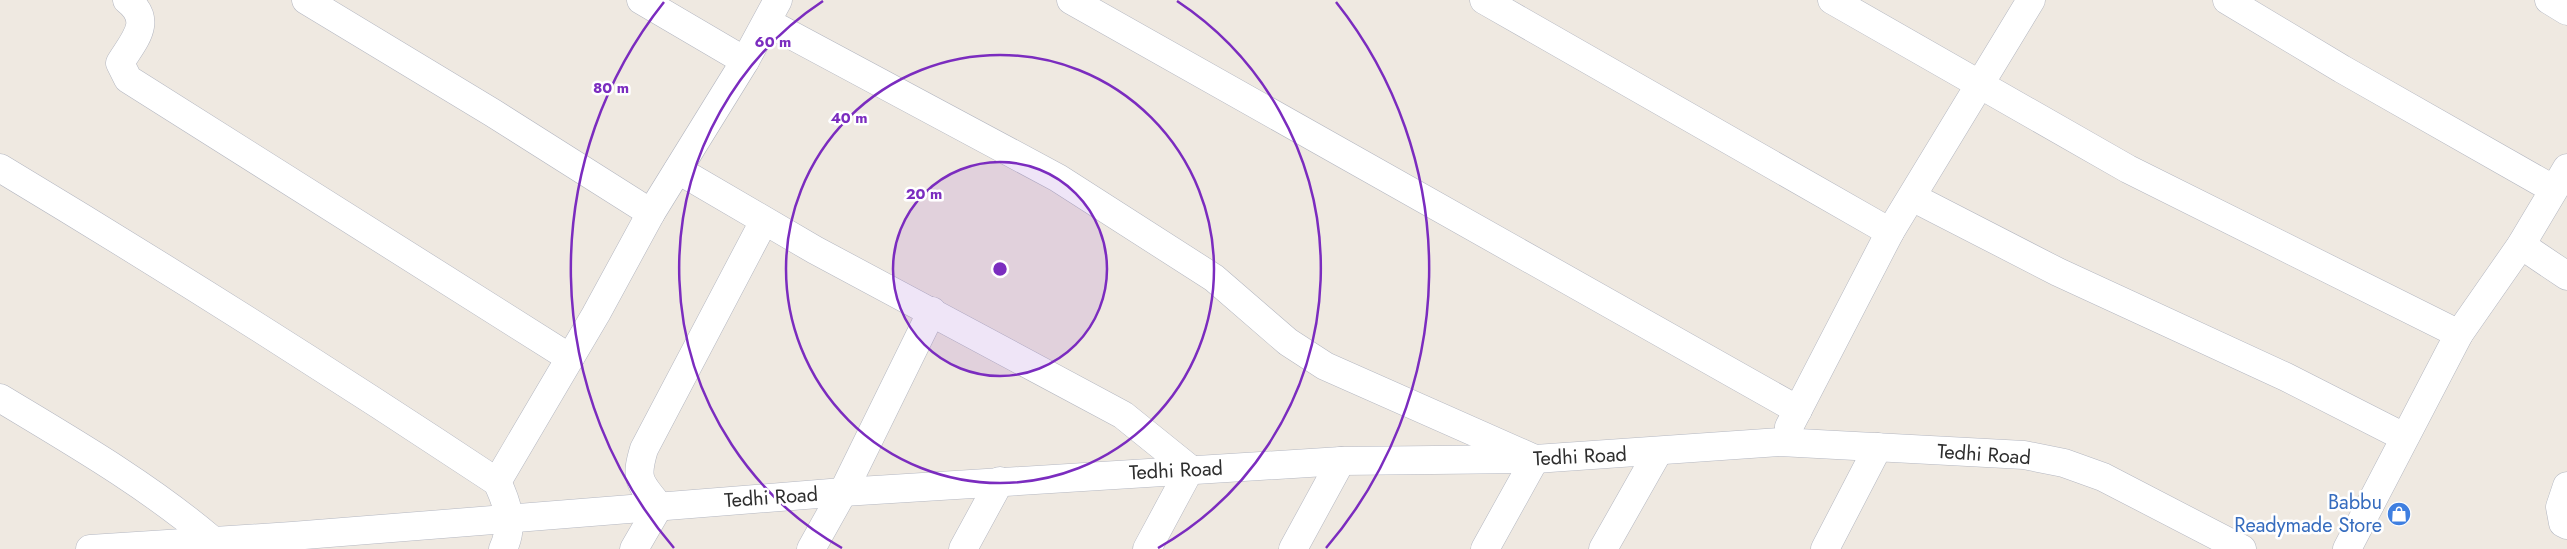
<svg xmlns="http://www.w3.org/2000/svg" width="2567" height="549" font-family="Jost,sans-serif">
  <rect width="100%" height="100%" fill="#efe9e1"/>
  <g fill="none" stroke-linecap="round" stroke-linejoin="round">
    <!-- minor casing -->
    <g stroke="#b4b7c1" stroke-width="29">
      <g id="minor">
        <path d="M127 0C154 21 134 40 120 63L128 79 570 358"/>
        <polyline points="306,0 493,113 651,213"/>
        <polyline points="641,0 745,61"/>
        <polyline points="1071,0 1798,410"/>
        <polyline points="1484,0 1890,232"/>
        <polyline points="1832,0 2128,169 2459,334"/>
        <polyline points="2227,0 2342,69 2553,189"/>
        <polyline points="2549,0 2567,11"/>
        <polyline points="767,22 1058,178 1214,278 1288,342 1325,366 1535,459 1485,549"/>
        <path d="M0 168C168 269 334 374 497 482 508 504 514 526 503 549"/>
        <polyline points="678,170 815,250 1123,415 1190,469 1147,549"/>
        <polyline points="1912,197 2058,272 2286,377 2404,437"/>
        <polyline points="2521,245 2567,276"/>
        <path d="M0 398C73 442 146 484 211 539"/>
        <polyline points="1789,427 1890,232 2031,0"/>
        <polyline points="497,482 596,314 651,213 745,61 778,0"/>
        <polyline points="2567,486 2560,507 2563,523 2567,525"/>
        <polyline points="90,549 292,536 843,492 1341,461 1535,459 1780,442 2024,455 2064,463 2103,477 2242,549"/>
        <path d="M634 549 659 506C639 482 635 479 644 449L764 221"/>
        <polyline points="811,549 843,492 932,311"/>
        <polyline points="963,549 1000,481"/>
        <polyline points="1293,549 1341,461"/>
        <polyline points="1603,549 1658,452"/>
        <polyline points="1825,549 1878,447"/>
        <polyline points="2347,549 2459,334 2521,245 2567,168"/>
      </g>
    </g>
    <!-- minor -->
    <use href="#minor" stroke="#fff" stroke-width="28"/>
  </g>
  <!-- distance rings -->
  <circle cx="1000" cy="269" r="107" fill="#7b2cbf" fill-opacity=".12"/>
  <g fill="none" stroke="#7b2cbf" stroke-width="2.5">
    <circle cx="1000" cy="269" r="107"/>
    <circle cx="1000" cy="269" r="214"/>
    <path d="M842 548A321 321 0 0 1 823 1M1177 1A321 321 0 0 1 1158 548"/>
    <path d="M674 548A429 429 0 0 1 664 2M1336 2A429 429 0 0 1 1326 548"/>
  </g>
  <!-- icons -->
  <defs>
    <g id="shop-disc" transform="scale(1.25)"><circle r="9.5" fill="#3f7fe0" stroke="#fff"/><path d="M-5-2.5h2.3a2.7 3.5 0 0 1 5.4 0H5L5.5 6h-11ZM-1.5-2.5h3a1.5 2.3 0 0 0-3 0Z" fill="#fff"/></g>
  </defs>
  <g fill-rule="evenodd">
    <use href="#shop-disc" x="2399" y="514"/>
  </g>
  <g text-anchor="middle" stroke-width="5" stroke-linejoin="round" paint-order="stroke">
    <!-- street labels -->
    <g font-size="20" fill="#2e2e2e" stroke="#fff">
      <text transform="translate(1984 454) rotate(4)" y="7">Tedhi Road</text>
      <text transform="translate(1580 456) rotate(-3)" y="7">Tedhi Road</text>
      <text transform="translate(1176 470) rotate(-3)" y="7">Tedhi Road</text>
      <text transform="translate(771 497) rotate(-4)" y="7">Tedhi Road</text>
    </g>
    <!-- shop labels -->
    <g font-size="20" fill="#366cbe" stroke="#fff" text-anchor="end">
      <text x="2382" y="509">Babbu<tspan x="2382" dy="23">Readymade Store</tspan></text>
    </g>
  </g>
  <circle cx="1000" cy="269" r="8" fill="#7b2cbf" stroke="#fff" stroke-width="2.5"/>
  <g font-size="15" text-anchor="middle" font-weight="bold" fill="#7b2cbf" stroke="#fff" stroke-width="5" stroke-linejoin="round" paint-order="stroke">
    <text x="773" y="47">60 m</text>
    <text x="611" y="93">80 m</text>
    <text x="849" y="123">40 m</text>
    <text x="924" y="199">20 m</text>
  </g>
</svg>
